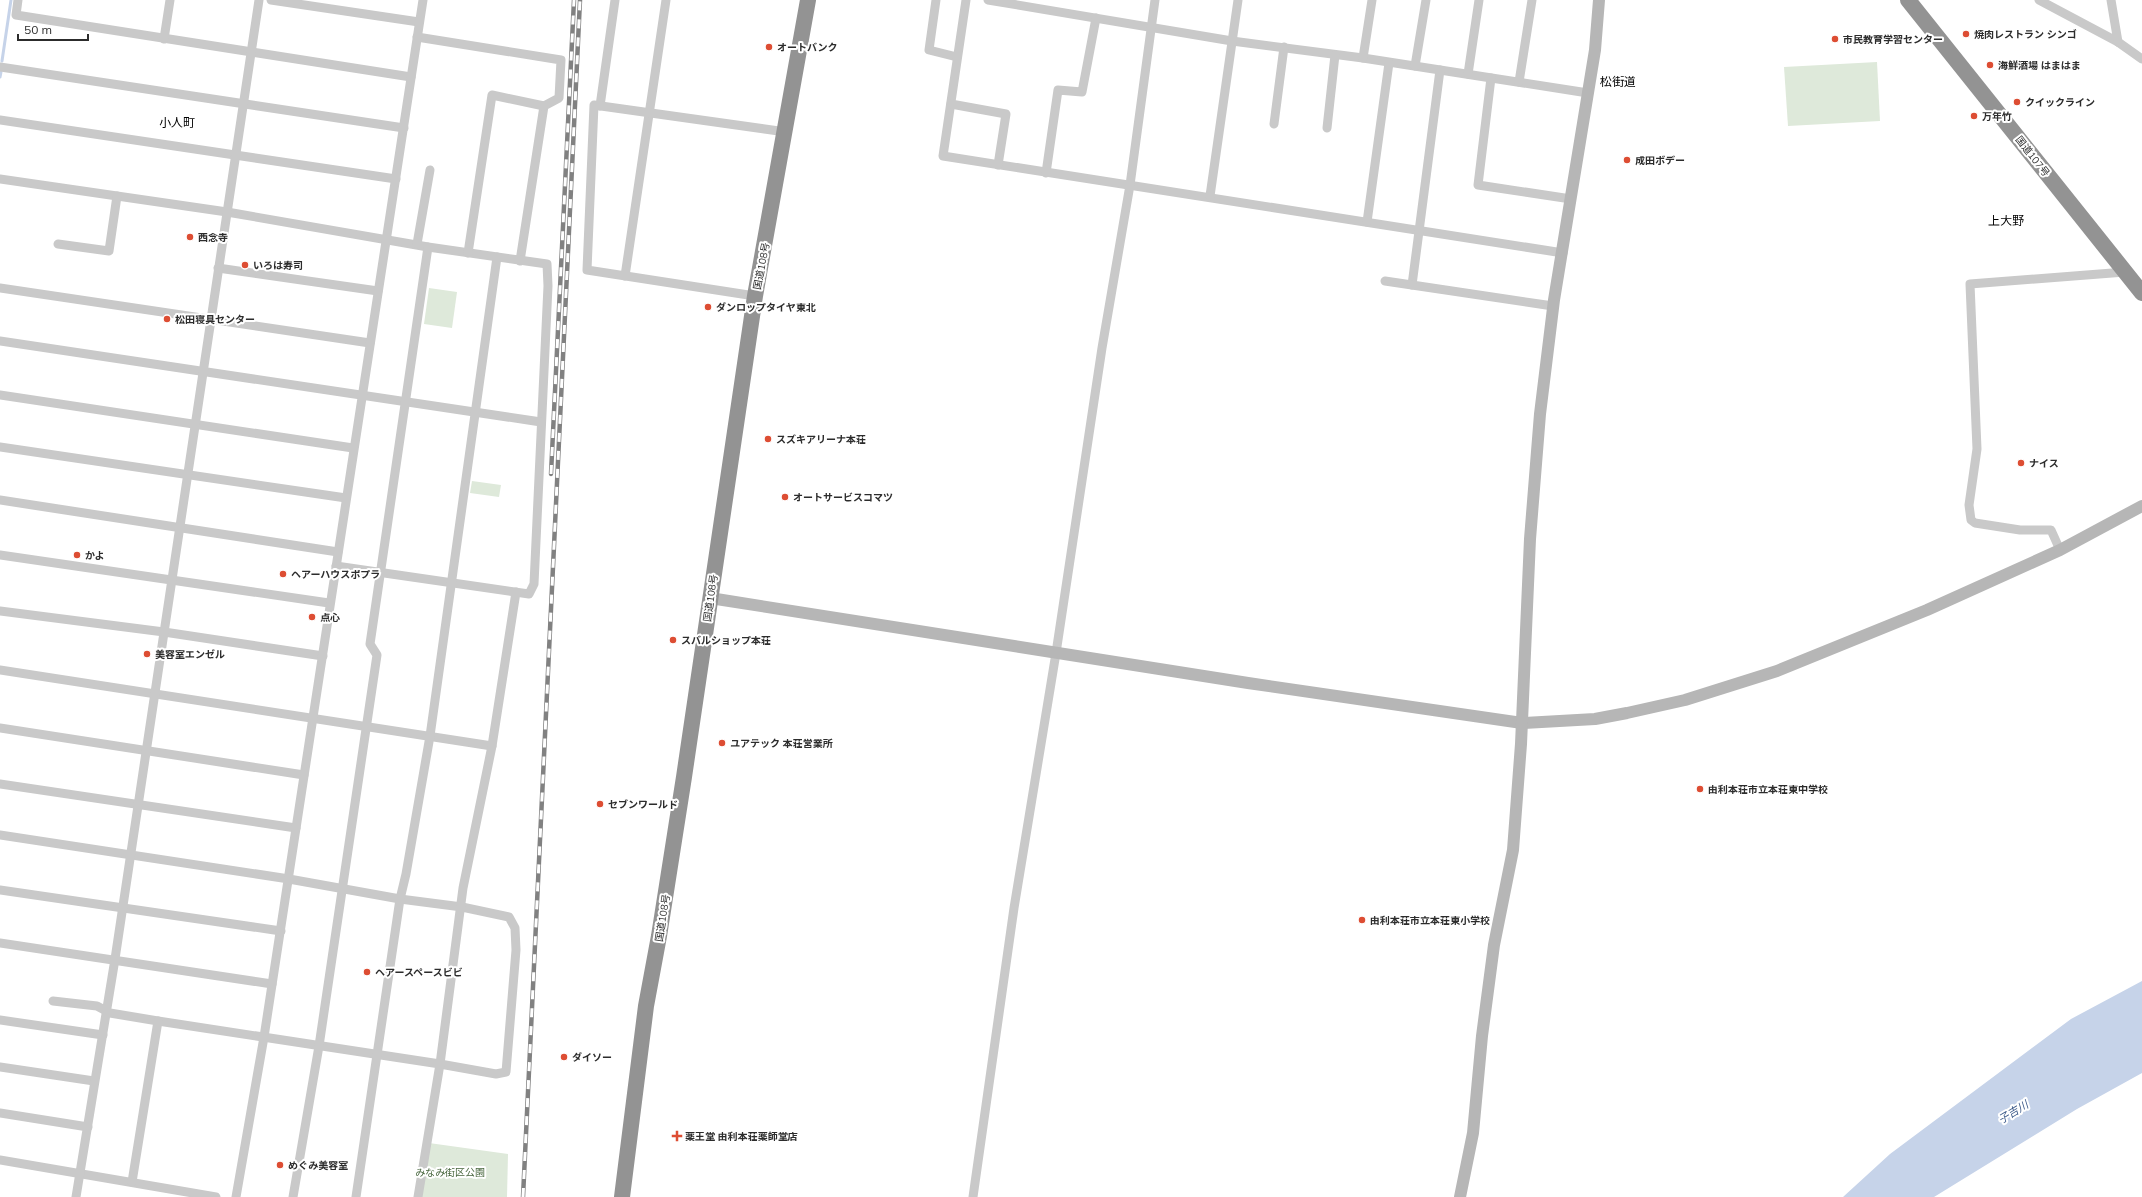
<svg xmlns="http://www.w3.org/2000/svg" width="2142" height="1197" font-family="Mulish,'Noto Sans JP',sans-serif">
  <rect width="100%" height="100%" fill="#fff"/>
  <!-- green -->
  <g fill="#dee9da">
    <polygon points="1877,62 1880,121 1788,126 1784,67"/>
    <polygon points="429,288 457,292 452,328 424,324"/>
    <polygon points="472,481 501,485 499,497 470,493"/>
    <polygon points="429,1143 508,1154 507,1197 421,1197"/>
  </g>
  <!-- water -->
  <polygon fill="#c6d3e9" points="2142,981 2142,1073 2077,1109 1934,1197 1843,1197 1890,1154 2071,1019"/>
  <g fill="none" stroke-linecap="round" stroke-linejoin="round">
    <!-- stream -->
    <g stroke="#c6d3e9" stroke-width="3">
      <polyline points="2,61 11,0"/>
      <polyline points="0,77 1,72"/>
    </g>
    <!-- street -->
    <g stroke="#c9c9c9" stroke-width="9">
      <polyline points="18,0 16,15 411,77"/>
      <polyline points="271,0 419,22"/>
      <polyline points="936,0 929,50 957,57"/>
      <polyline points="966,0 943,156 1563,253"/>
      <polyline points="988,0 1232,41 1363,58 1588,93"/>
      <polyline points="2039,0 2118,42 2142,59"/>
      <polyline points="2111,0 2118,42"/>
      <polyline points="417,37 561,60 559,98 544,106 520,261"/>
      <polyline points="164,39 170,0"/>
      <polyline points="1363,58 1372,0"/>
      <polyline points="1415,66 1426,0"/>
      <polyline points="0,67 404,128"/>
      <polyline points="1440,70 1412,285 1553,306"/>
      <polyline points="1468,74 1479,0"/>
      <polyline points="1491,78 1478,185 1571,199"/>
      <polyline points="1519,82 1532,0"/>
      <polyline points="951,104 1006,114 998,165"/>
      <polyline points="600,106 615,0"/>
      <polyline points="0,120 396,179"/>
      <polyline points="1274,124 1284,47"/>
      <polyline points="1327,128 1335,55"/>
      <polyline points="1046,173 1058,90 1082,92 1096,18"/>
      <polyline points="0,179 227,212 428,247 547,264 548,286 534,584 529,594 336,566"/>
      <polyline points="1210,196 1238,0"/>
      <polyline points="1367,222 1389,63"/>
      <polyline points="58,244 109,251 117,196"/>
      <polyline points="417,244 430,170"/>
      <polyline points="468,253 492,95 544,106"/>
      <polyline points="218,268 378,291"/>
      <polyline points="625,276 666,0"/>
      <polyline points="1385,281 1412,285"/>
      <polyline points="0,288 370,343"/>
      <polyline points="755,296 587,270 594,105 786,132"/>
      <polyline points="0,341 541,422"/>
      <polyline points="0,395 353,448"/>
      <polyline points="0,447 346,498"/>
      <polyline points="0,500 338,552"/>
      <polyline points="2060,550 2051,530 2020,530 1975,523 1971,520 1969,505 1977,449 1970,284 2125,272"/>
      <polyline points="0,555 329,603"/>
      <polyline points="0,611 164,632 323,656"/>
      <polyline points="0,670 492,746"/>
      <polyline points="0,728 304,775"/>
      <polyline points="0,784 296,828"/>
      <polyline points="0,835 289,879 400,899 462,907 509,917 515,928 516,950 506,1072 496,1074 440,1064 158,1021 110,1013 97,1006 53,1001"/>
      <polyline points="0,890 281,931"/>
      <polyline points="0,943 272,984"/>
      <polyline points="0,1020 103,1035"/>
      <polyline points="0,1067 94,1081"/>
      <polyline points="0,1113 88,1127"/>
      <polyline points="0,1160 216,1197"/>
      <polyline points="132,1182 158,1021"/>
      <polyline points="76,1197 115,959 259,0"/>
      <polyline points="236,1197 264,1037 423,0"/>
      <polyline points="293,1197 319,1046 377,655 370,644 428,247"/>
      <polyline points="356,1197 400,899 406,874 430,736 497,257"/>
      <polyline points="418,1197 440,1064 463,888 492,746 516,592"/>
      <polyline points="973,1197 1014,908 1056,653 1102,348 1130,185 1155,0"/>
    </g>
    <!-- secondary -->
    <g stroke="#b6b6b6" stroke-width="12">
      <polyline points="710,598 1248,683 1522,723 1595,719 1627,713 1685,700 1777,671 1927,610 2060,550 2142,506"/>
      <polyline points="1460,1197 1473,1133 1482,1036 1494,945 1513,850 1521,744 1530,539 1540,414 1554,300 1595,50 1599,0"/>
    </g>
    <!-- highway -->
    <g stroke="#939393" stroke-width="16">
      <polyline points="1908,0 2142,293"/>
      <polyline points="622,1197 646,1006 659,936 684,777 755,296 808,0"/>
    </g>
    <!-- rail casing -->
    <g stroke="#818181" stroke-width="4.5">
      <g id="rail">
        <polyline points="551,474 574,0"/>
        <polyline points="523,1197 580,0"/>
      </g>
    </g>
    <!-- rail -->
    <use href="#rail" stroke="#fff" stroke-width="3" stroke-dasharray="9" stroke-linecap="butt"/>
  </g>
  <!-- markers -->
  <g fill="#dd4d33" stroke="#fff" stroke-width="1.5">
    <circle cx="1966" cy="34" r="4"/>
    <circle cx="1835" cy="39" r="4"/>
    <circle cx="769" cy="47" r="4"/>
    <circle cx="1990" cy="65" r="4"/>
    <circle cx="2017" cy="102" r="4"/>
    <circle cx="1974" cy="116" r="4"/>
    <circle cx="1627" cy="160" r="4"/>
    <circle cx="190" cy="237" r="4"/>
    <circle cx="245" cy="265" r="4"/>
    <circle cx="708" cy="307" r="4"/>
    <circle cx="167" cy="319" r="4"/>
    <circle cx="768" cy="439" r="4"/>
    <circle cx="2021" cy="463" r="4"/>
    <circle cx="785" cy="497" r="4"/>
    <circle cx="77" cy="555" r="4"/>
    <circle cx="283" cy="574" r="4"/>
    <circle cx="312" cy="617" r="4"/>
    <circle cx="673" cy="640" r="4"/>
    <circle cx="147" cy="654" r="4"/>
    <circle cx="722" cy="743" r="4"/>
    <circle cx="1700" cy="789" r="4"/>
    <circle cx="600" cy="804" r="4"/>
    <circle cx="1362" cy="920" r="4"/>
    <circle cx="367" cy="972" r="4"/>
    <circle cx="564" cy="1057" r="4"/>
    <path d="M675 1130h4v4h4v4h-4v4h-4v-4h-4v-4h4z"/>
    <circle cx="280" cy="1165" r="4"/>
  </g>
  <g text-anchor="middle" stroke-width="4" stroke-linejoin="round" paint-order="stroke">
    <!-- poi labels -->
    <g font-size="10" font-weight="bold" fill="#2c2c2c" stroke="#fff" text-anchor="start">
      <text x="1974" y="38">焼肉レストラン シンゴ</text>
      <text x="1843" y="43">市民教育学習センター</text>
      <text x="777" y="51">オートバンク</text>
      <text x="1998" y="69">海鮮酒場 はまはま</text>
      <text x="2025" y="106">クイックライン</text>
      <text x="1982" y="120">万年竹</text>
      <text x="1635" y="164">成田ボデー</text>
      <text x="198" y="241">西念寺</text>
      <text x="253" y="269">いろは寿司</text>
      <text x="716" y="311">ダンロップタイヤ東北</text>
      <text x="175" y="323">松田寝具センター</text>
      <text x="776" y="443">スズキアリーナ本荘</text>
      <text x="2029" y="467">ナイス</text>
      <text x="793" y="501">オートサービスコマツ</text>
      <text x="85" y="559">かよ</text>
      <text x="291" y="578">ヘアーハウスポプラ</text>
      <text x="320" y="621">点心</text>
      <text x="681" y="644">スバルショップ本荘</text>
      <text x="155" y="658">美容室エンゼル</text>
      <text x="730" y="747">ユアテック 本荘営業所</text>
      <text x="1708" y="793">由利本荘市立本荘東中学校</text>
      <text x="608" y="808">セブンワールド</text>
      <text x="1370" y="924">由利本荘市立本荘東小学校</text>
      <text x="375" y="976">ヘアースペースビビ</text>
      <text x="572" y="1061">ダイソー</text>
      <text x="685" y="1140">薬王堂 由利本荘薬師堂店</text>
      <text x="288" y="1169">めぐみ美容室</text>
    </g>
    <!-- street labels -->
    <g font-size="10" fill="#2c2c2c" stroke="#fff">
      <text transform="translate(2033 156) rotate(52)" y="4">国道107号</text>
      <text transform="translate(761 266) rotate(-79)" y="4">国道108号</text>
      <text transform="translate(710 598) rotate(-82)" y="4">国道108号</text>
      <text transform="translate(662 918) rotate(-81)" y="4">国道108号</text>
    </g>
    <!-- park labels -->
    <g font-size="10" fill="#46653c" stroke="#fff">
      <text x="450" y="1176">みなみ街区公園</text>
    </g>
    <!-- water labels -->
    <g font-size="11" font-style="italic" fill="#3e5b8a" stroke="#fff">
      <text transform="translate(2013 1112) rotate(-31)" y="4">子吉川</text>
    </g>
    <!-- quarter labels -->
    <g font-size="12" fill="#000" stroke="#fff">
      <text x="1618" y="86">松街道</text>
      <text x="177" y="127">小人町</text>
      <text x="2006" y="225">上大野</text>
    </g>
  </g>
  <!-- scale -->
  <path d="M18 34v6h70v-6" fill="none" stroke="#2c2c2c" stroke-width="2"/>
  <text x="24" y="34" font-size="12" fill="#2c2c2c" stroke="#ffffff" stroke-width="3" paint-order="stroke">50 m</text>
</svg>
